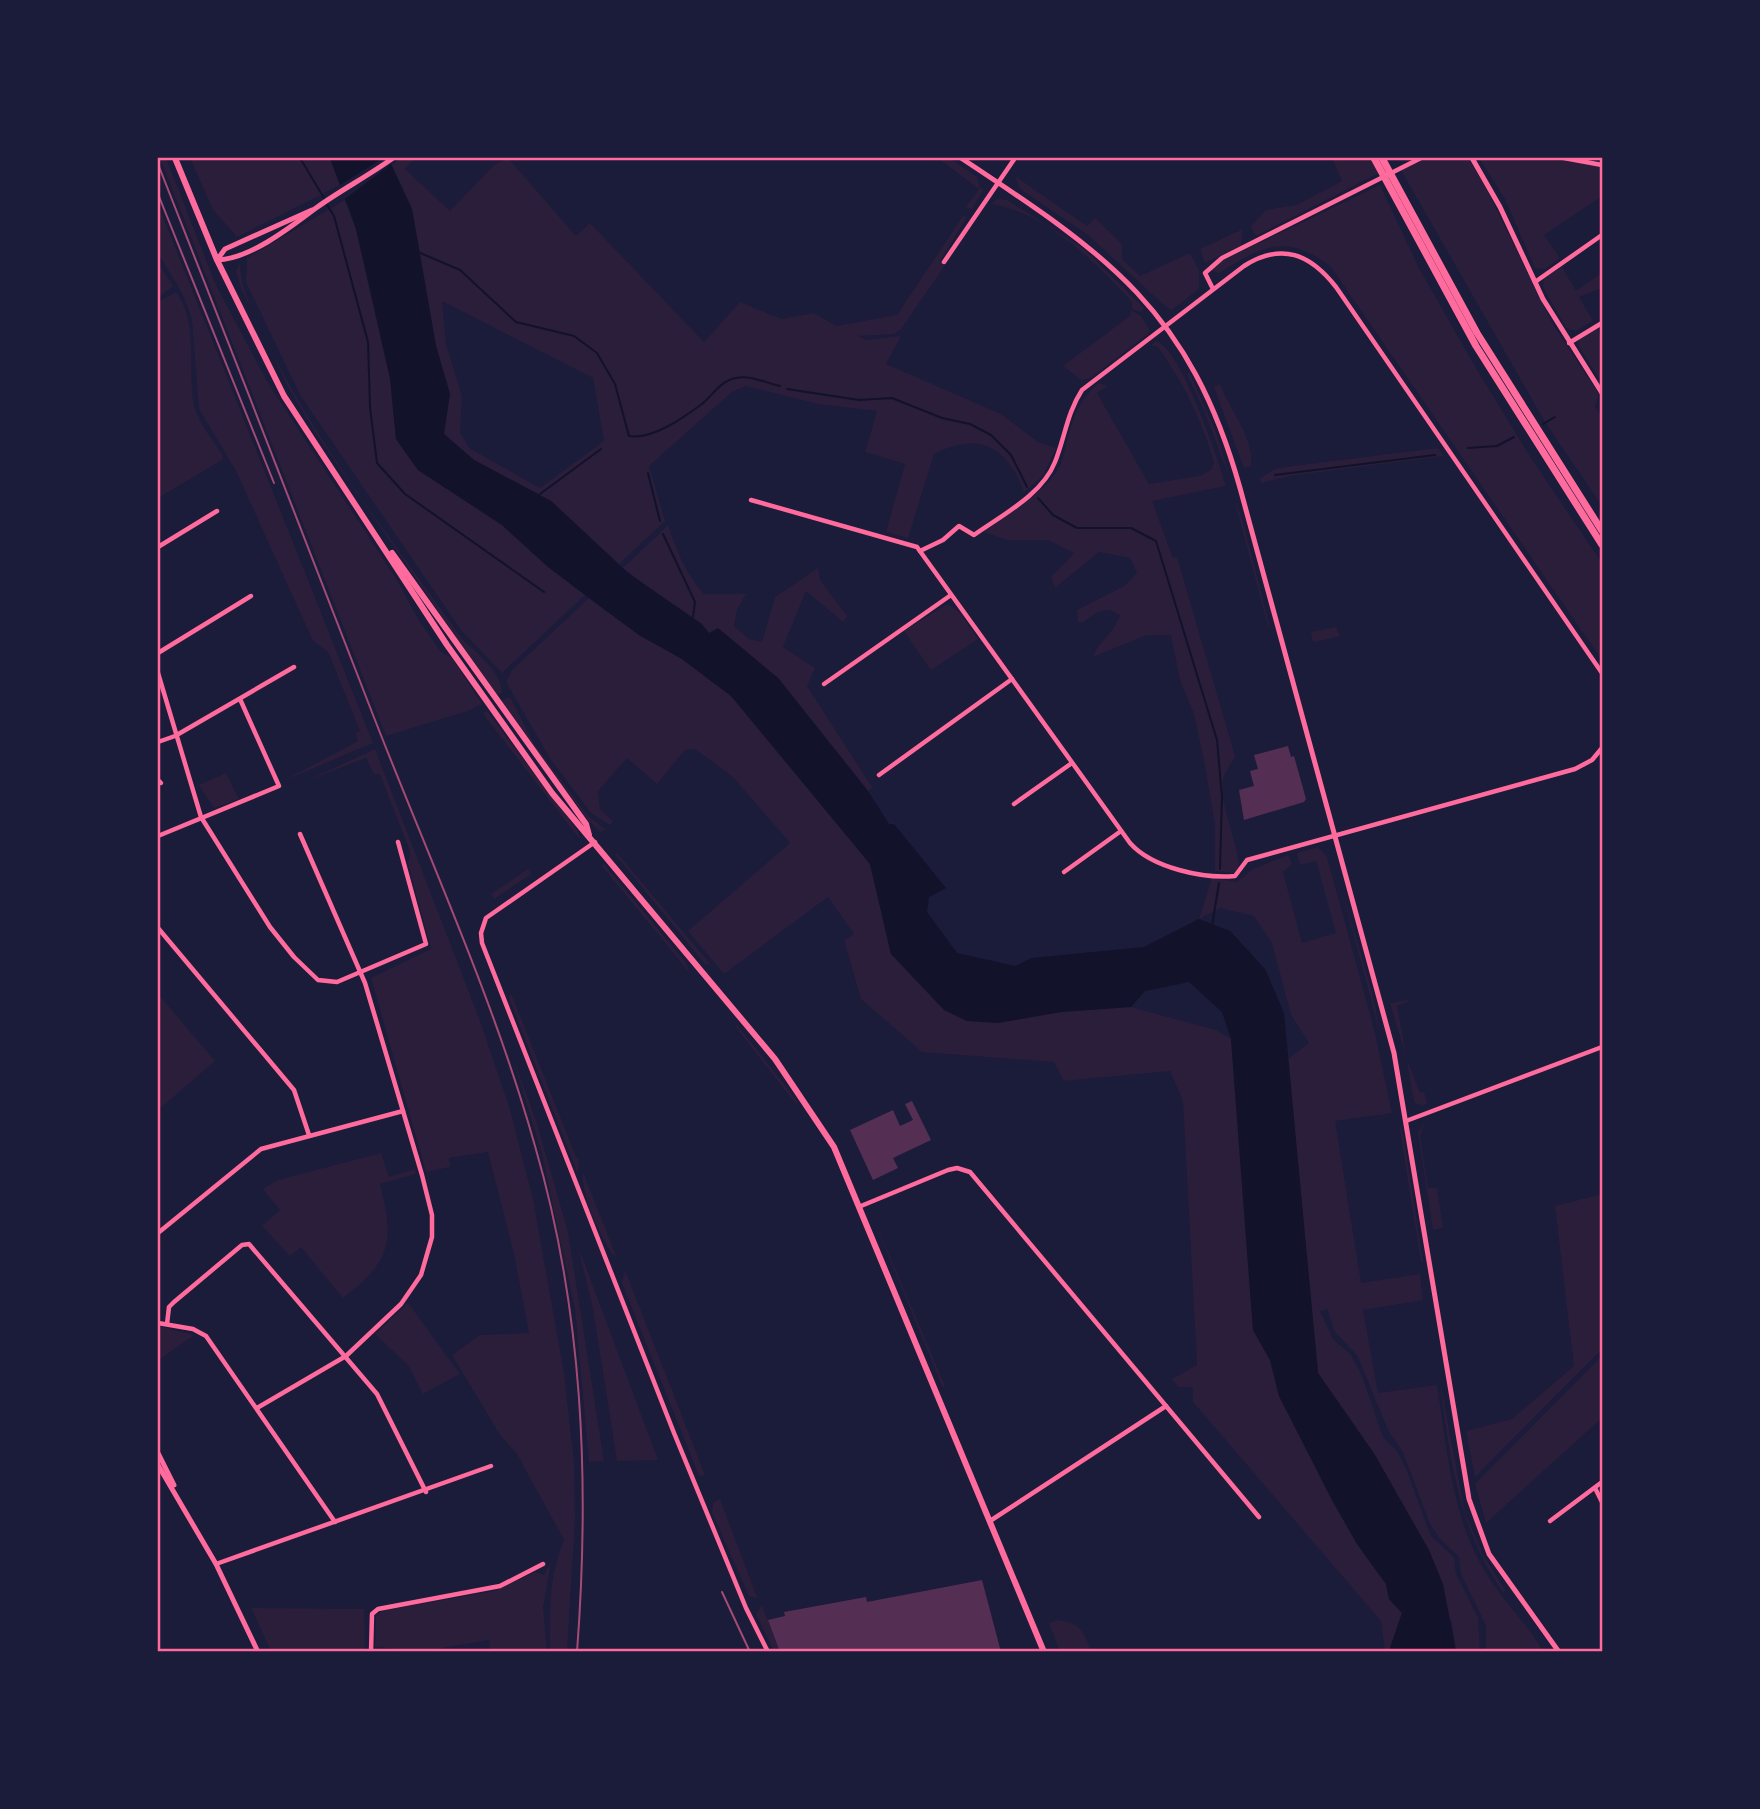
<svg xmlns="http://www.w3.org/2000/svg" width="1760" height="1809" font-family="'PT Sans',sans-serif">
  <rect width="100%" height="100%" fill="#1b1b3a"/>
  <!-- green -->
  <g fill="#2a1e3b" fill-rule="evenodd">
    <polygon points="160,158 166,158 216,285 268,383 397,580 418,619 441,652 452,658 482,704 468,711 386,736"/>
    <polygon points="190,158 330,158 340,185 237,237 213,210"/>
    <path d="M401 158H415L405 169 450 211 495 164 508 158 576 236 590 223 704 342 740 302 781 319 814 313 836 326 897 315 963 216 967 217 940 261 944 267 901 329 894 334 858 336 866 340 901 336 886 364 1001 414 1038 442 1056 448 1043 476 1024 492C1006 445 979 432 934 454L908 538 886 532 905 464 865 452 877 411 818 404 746 386 732 392 649 466 665 521 619 564 551 501 474 460 443 434 450 394 436 346 412 209 392 165ZM442 301 593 378 604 441 540 488 469 448 460 432 462 396 446 344Z"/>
    <polygon points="938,158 949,158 977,177 980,188 984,189 972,209 966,207 979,189"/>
    <polygon points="1332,158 1371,158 1379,173 1258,235 1254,234 1251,226 1266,210 1297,205 1342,181"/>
    <polygon points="1427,158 1468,158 1486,188 1552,323 1599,394 1595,407 1602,416 1602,506 1545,422 1401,170"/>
    <polygon points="1479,158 1557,158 1602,165 1602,196 1544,235 1560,258 1545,269 1535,268 1505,199"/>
    <polygon points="1015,176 1087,226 1095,218 1122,244 1122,259 1140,276 1190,253 1199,270 1199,289 1172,310 1166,307 1088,235 1020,189"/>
    <path d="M1380 185 1419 268 1477 370 1533 461 1602 563V660L1331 267C1286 232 1262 246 1219 273L1211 271 1217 263Z"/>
    <path d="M997 199 1007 200 1083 248 1144 308 1141 312 1132 309V302C1096 262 1045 212 991 204Z"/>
    <polygon points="345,200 356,229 390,378 396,439 418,470 502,525 547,566 585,595 502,673 461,630 300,395 246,282 247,258"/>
    <polygon points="158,204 373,743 283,781 358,741 355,733 360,731 328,652 313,641 236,471 199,409 192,320 184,297 158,253"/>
    <polygon points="1243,229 1241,245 1205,263 1200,249"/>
    <polygon points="158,263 173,286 158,298"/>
    <path d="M240 263C240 289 253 311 263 334 315 443 393 540 462 639 476 652 502 672 502 693L496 695 315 432 287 385 241 288 236 271Z"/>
    <polygon points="1562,267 1576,291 1602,273 1602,288 1579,297 1593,321 1576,331 1566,328 1543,287 1544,279"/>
    <path d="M176 292C199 322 187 369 194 404 197 422 214 441 223 456L222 460 158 498V302Z"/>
    <polygon points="1131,310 1141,316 1150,331 1145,336 1091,378 1081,380 1063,366 1130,316"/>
    <polygon points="1597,328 1602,340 1602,383 1578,345 1579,338"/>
    <path d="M1155 341C1181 346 1218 460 1226 486L1152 501 1173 558 1177 557 1235 756C1232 763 1224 773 1223 781 1219 805 1239 844 1239 868L1234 873 1215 871V825L1205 765 1194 714 1180 680 1171 635H1147L1093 657C1100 639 1113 635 1120 615 1105 605 1097 612 1083 622H1078L1077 610 1124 586 1137 573 1130 558 1099 552 1055 588 1051 577 1074 553 1048 540H1006L984 532C1007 515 1056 486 1063 458 1070 430 1074 403 1099 383L1108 386 1097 393 1149 484 1199 476 1211 470 1214 463C1205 426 1180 376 1157 346H1151Z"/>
    <polygon points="1189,372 1217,435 1231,482 1205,412 1187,374"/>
    <path d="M1220 384C1229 409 1255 439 1251 466L1244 468 1214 387Z"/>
    <polygon points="1438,448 1443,456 1289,476 1261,483 1260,478 1275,469 1293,466"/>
    <polygon points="1234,498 1243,522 1270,628 1268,626"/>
    <path d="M668 525C677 551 685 573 704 594H746L737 610 734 626 749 639 762 642 775 597 818 568 820 580 847 616 843 622 806 591 783 647 815 668 807 686 872 787 868 791 778 678 709 634 623 568Z"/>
    <polygon points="589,598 639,635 682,659 731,696 754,722 870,864 891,954 998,1023 1061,1012 1131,1007 1216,1030 1231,1039 1253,1330 1270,1360 1279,1396 1332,1500 1357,1544 1386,1584 1389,1599 1402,1613 1389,1651 1385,1651 1381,1621 1193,1402 1193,1387 1178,1387 1172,1379 1197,1365 1183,1101 1170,1071 1064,1081 1054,1062 922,1052 861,999 844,940 854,934 828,897 724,974 688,931 790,843 733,777 695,749 685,750 657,784 627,758 598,791 600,809 613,821 610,825 591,813 551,760 506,682 512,670"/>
    <polygon points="947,604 959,612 978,639 931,670 904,631"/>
    <polygon points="1336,627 1340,636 1313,642 1311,632"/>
    <polygon points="510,697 534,744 588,816 606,830 600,832 589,821 500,701"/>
    <polygon points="487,711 577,830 581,841 487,719 483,713"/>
    <path d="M375 749 479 1018 509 1106 533 1199 564 1373 574 1462 575 1521 567 1651H550C551 1608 547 1582 564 1540L517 1454 500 1435 452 1355 480 1335 529 1333 514 1254 488 1152 449 1158 450 1167 426 1172 371 978 431 949 408 864 410 851 380 774H374L366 758 306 781Z"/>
    <polygon points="226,773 239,799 214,808 199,785"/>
    <path d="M1318 847 1327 857 1375 1033 1392 1113 1335 1121 1361 1283 1420 1274 1423 1300 1363 1310 1378 1393 1437 1385C1447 1447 1451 1513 1483 1568 1500 1598 1526 1622 1543 1651H1486V1626L1461 1574 1459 1557 1439 1538 1429 1522 1403 1452 1388 1430 1357 1355 1335 1332 1327 1309 1320 1311 1333 1339 1351 1355 1362 1376 1383 1437 1397 1451 1407 1471 1431 1536 1454 1557 1456 1574 1478 1618 1480 1651H1456L1452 1623 1375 1455 1318 1373 1288 1059 1309 1043 1291 1015 1272 943 1254 916 1220 908 1199 919 1212 878 1237 882 1253 869 1288 855 1292 864 1283 872 1302 943 1336 933 1316 861 1300 865 1297 853Z"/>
    <polygon points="617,853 710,964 705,964 615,854"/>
    <polygon points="604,864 686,963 690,973 602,866"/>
    <polygon points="528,869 531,874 494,899 491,894"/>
    <polygon points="1340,883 1372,992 1381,1037"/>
    <polygon points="511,993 576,1157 579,1158 578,1174 509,998"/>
    <polygon points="158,994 215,1061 158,1110"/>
    <polygon points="1413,999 1397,1006 1407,1060 1420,1093 1424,1092 1427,1103 1422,1106 1414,1102 1406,1056 1390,1003"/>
    <polygon points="737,1025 798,1102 796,1104 735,1026"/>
    <polygon points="511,1052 537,1124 568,1232 604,1461 589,1462 575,1309 542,1154"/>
    <polygon points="1425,1122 1420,1136 1428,1188 1437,1188 1443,1228 1433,1230 1418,1133"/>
    <polygon points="1399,1124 1403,1132 1423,1262 1421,1262"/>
    <path d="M381 1153 389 1177 415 1169 416 1174 380 1184C395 1242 391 1261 343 1298L301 1247 290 1256 262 1226 280 1210 263 1189 278 1180Z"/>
    <path d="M583 1172 616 1256 612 1254C599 1232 581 1197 583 1172Z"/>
    <polygon points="1602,1194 1602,1349 1475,1477 1466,1431 1512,1419 1574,1366 1555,1206"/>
    <polygon points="874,1219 945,1386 943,1388 879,1233"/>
    <polygon points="578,1246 658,1460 617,1461 593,1309"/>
    <polygon points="625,1270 705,1475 699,1476 622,1283"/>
    <polygon points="408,1303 460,1374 423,1394 408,1365 375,1334"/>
    <polygon points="158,1326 194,1335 159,1360"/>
    <polygon points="1602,1356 1602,1418 1486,1523 1475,1484"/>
    <path d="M1440 1382 1465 1513 1483 1555 1505 1590 1503 1592C1459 1529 1449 1457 1440 1382Z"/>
    <polygon points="720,1499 755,1592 758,1598 749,1596 712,1513 713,1503"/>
    <polygon points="551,1562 543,1607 547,1651 490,1651 489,1640 424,1651 375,1647 376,1616 382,1611 494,1591 536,1572 544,1575"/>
    <polygon points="762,1605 780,1651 774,1651 756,1614"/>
    <polygon points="251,1608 364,1609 365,1651 271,1651"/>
    <path d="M1057 1620C1078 1622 1084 1631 1090 1649L1060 1651 1049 1623Z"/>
  </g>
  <!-- water -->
  <polygon fill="#12122b" points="330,158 388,158 412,209 436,346 450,394 444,434 474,460 551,501 628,573 702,624 709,633 718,628 778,678 868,791 889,824 894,824 946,888 929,897 927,912 957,953 1015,966 1032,958 1144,947 1199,919 1230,931 1265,969 1284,1013 1318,1373 1375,1455 1429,1550 1443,1584 1456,1651 1389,1651 1402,1613 1389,1599 1386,1584 1357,1544 1332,1500 1279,1396 1270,1360 1253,1330 1231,1039 1222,1012 1189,982 1145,991 1131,1007 1061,1012 998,1023 967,1021 944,1010 891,954 870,864 731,696 682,659 639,635 589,598 547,566 502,525 418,470 396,439 390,378 356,229"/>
  <!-- pier -->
  <polygon fill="#1b1b3a" points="383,158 392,158 394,162 342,201 337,187"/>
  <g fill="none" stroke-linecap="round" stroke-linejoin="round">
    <!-- stream -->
    <g stroke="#12122b" stroke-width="2">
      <polyline points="300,158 324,198"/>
      <polyline points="326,203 334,216 368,342 370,407 377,463 405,494 544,592"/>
      <path d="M418 252 460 270 516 322 574 336 597 353 615 384 629 436C652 440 683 418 702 404 714 394 720 381 736 378 751 375 766 383 780 386"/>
      <polyline points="787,389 859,400 892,398 942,418 970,424 991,435 1011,455 1027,487"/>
      <polyline points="1543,424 1555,417"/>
      <polyline points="1468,448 1497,446 1514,437"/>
      <polyline points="648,473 660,521"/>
      <polyline points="1275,475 1435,455"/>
      <polyline points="540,494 601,449"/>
      <polyline points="1038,498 1053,515 1077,528 1131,528 1156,541 1217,740 1222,797 1220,869"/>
      <polyline points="663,534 695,602 693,617"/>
      <polyline points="1212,926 1219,883"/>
    </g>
  </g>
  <!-- building -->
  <g fill="#542f53">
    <polygon points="1288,746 1291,757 1294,756 1306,799 1304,802 1244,820 1239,790 1254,786 1250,771 1258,769 1254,755"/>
    <polygon points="912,1101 931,1140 893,1158 898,1168 873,1180 850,1130 893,1110 900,1126 913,1120 905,1104"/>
    <polygon points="982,1580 1001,1652 780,1652 768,1620 785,1616 784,1612 866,1597 867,1602"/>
  </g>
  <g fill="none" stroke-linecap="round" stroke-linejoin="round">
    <!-- minor -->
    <g stroke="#ff6b9d" stroke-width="4.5">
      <polyline points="1564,158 1602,165"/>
      <polyline points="944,262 1015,158"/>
      <polyline points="1535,282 1602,235"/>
      <polyline points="1213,289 1205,273 1222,258 1421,158"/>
      <polyline points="1569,343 1602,323"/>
      <path d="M751 500 917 547 1130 843C1152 868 1204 879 1235 876L1247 860 1575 769 1592 760 1602 748"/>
      <polyline points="158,547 217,511"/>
      <path d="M920 551 943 540 959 526 974 535C1002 515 1042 495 1055 462 1065 437 1067 413 1082 390L1244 266C1282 242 1310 254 1336 287L1602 673"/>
      <polyline points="158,653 251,596"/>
      <polyline points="158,673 201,817 270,927 294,957 318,980 337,982 426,944 398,842"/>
      <polyline points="824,684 951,595"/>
      <polyline points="158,742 175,736 294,667"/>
      <polyline points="879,775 1012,679"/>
      <polyline points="158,780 161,783"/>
      <polyline points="1014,804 1072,763"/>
      <polyline points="158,836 279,786 240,699"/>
      <polyline points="595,842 486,918 481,933 482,943 674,1433 746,1608 768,1652"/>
      <polyline points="1064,872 1121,831"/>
      <polyline points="158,928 294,1090 309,1135"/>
      <polyline points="1406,1121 1602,1047"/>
      <polyline points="861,1206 948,1170 957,1168 970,1172 1259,1517"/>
      <polyline points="158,1233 261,1149 403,1111"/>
      <polyline points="158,1323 193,1329 206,1336 335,1522"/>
      <polyline points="167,1324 169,1307 174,1302 242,1245 249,1244 377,1394 426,1492"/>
      <polyline points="257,1408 346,1356 401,1304 421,1275 432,1237 432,1215 422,1175 365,983 300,834"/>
      <polyline points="1595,1488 1602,1502"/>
      <polyline points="990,1521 1166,1406"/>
      <polyline points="1550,1521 1602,1482"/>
      <polyline points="216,1564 491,1466"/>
      <polyline points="371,1652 372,1614 378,1609 500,1586 543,1564"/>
    </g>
    <!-- tertiary -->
    <g stroke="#ff6b9d" stroke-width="5">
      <path d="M961 158C1108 255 1190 310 1240 488L1394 1053 1469 1499 1489 1554 1559 1652"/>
      <polyline points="1472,158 1500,207 1543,299 1602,393"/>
      <path d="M217 260C250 259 291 227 316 208 341 190 368 176 393 158"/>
      <polyline points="217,260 225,249 312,210"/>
      <polyline points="158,1453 174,1485"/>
      <polyline points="158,1465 216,1564 258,1652"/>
    </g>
    <!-- secondary -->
    <g stroke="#ff6b9d" stroke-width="6">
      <polyline points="175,158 217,260 284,396 447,645 552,793 775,1059 834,1147 1044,1652"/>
      <polyline points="392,553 586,824 589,835"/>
    </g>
    <!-- trunk -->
    <g stroke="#ff6b9d" stroke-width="7">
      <polyline points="1374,158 1476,346 1602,545"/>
      <polyline points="1382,158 1477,333 1602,531"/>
    </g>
    <!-- rail -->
    <g stroke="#a44b75" stroke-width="2">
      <path d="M158 164C232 349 302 534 375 720 430 861 494 1000 535 1146 583 1311 590 1481 577 1652"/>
      <polyline points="158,194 274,483"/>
      <polyline points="722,1592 750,1652"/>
    </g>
  </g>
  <!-- border -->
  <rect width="1760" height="1809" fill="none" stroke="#1b1b3a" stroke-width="318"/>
  <rect x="159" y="159" width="1442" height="1491" fill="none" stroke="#ff6b9d" stroke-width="2.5"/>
</svg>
